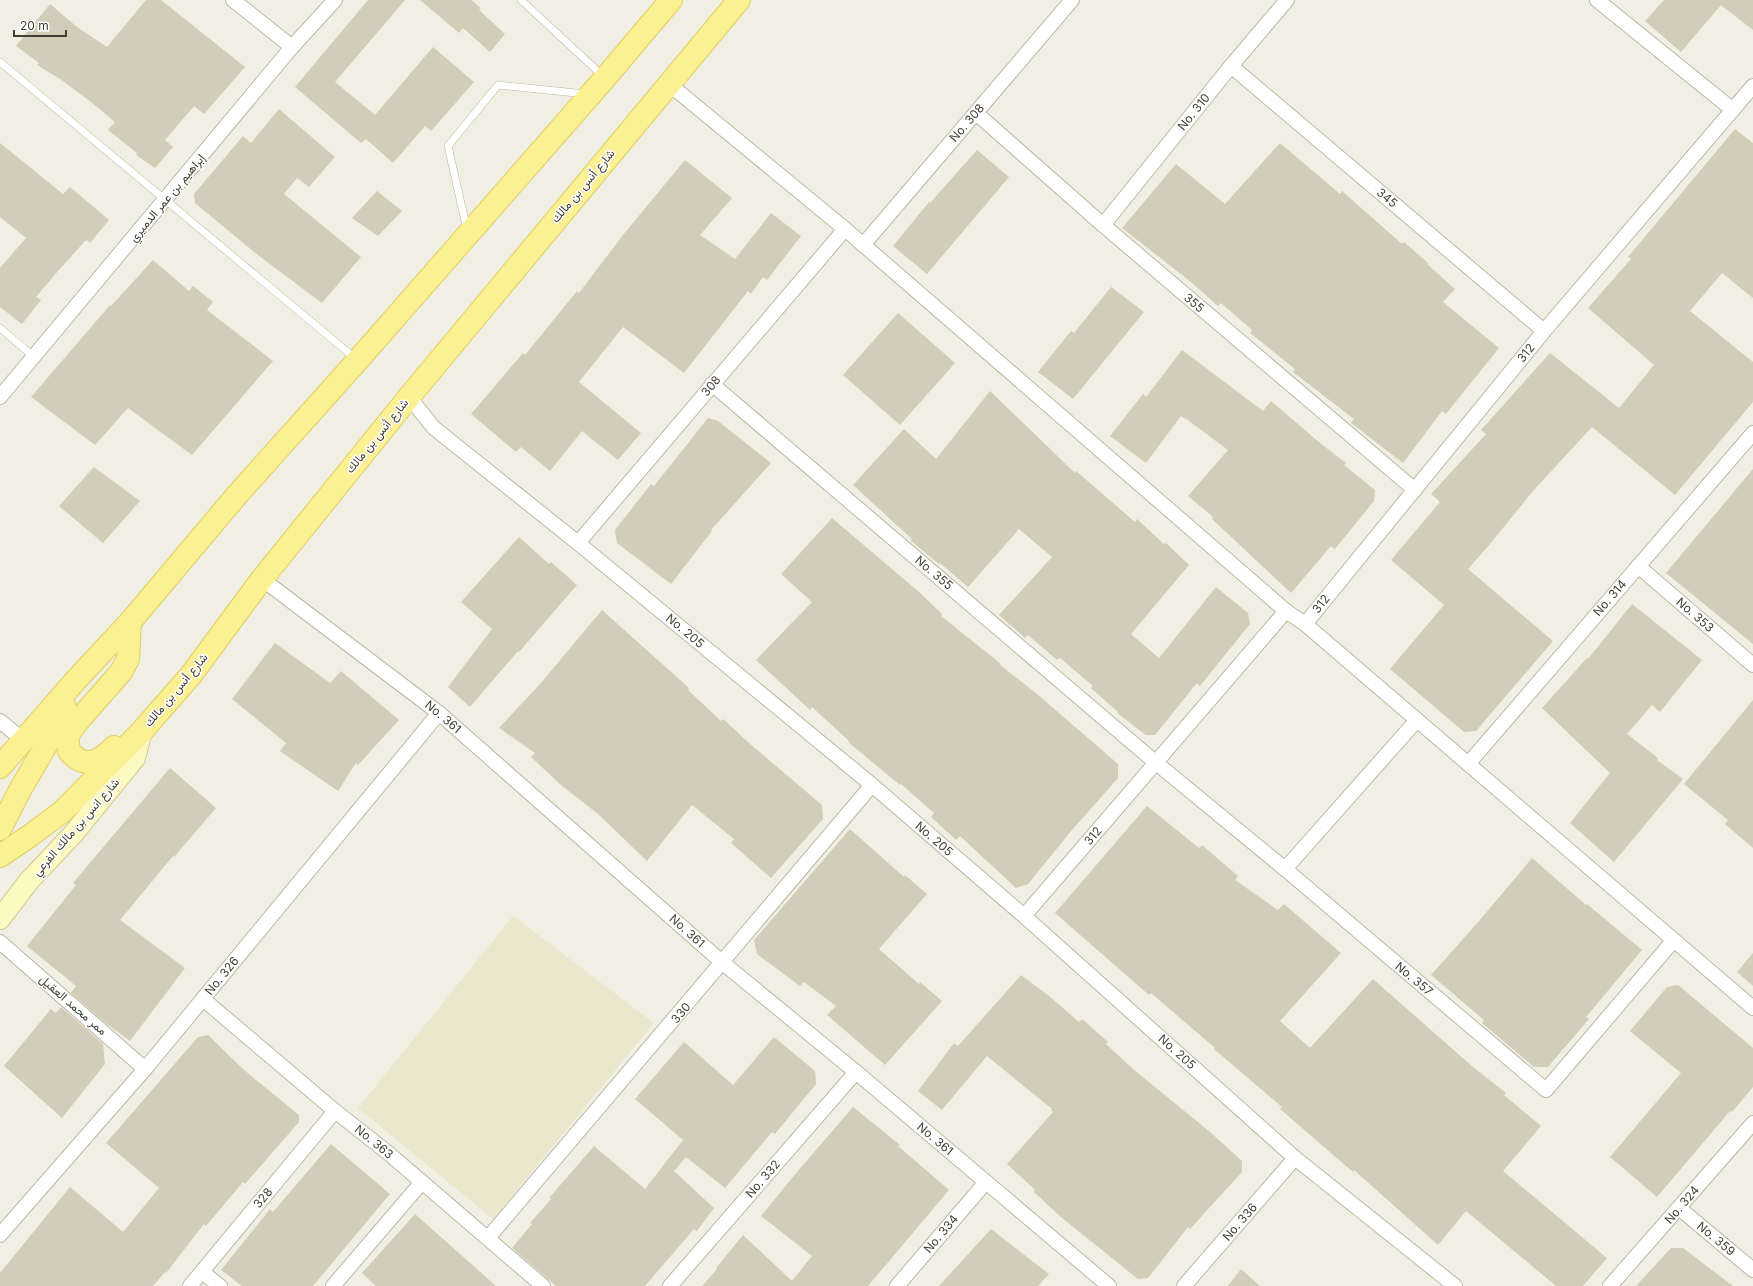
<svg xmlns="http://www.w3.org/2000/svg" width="1753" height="1286" font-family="Inter,Vazirmatn,sans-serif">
  <rect width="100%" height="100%" fill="#f1efe3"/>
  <!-- education -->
  <polygon fill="#eae7cd" points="513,916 654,1023 493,1219 358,1108"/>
  <!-- building -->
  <g fill="#d2cdb9">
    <polygon points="146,0 161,0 245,67 204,114 194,106 165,140 173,147 155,168 136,155 137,153 108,130 115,122 91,102 60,79 37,65 39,63 16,46 50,4 77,27 107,47"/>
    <polygon points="368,0 405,0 335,82 375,115 433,47 474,82 431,131 425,126 393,163 366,139 361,143 295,87"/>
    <polygon points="420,0 471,0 481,8 479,10 505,34 490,52 463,28 459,33"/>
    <polygon points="1664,0 1753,0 1753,30 1721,5 1681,52 1645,21"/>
    <polygon points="279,109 335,157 309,187 297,178 284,194 361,257 322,303 259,256 195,203 194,194 243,136 251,143"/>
    <polygon points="1735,129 1753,143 1753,298 1722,273 1690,311 1753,362 1753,402 1675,495 1592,427 1533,491 1490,544 1468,569 1553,641 1476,731 1464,732 1390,669 1444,605 1391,560 1440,502 1431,494 1486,434 1481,430 1550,353 1619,408 1654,365 1588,308 1631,259 1628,257"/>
    <polygon points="0,143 63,194 70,187 109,220 90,243 86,240 58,271 36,297 41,300 22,324 0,307 0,268 26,238 0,217"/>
    <polygon points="1280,143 1340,194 1342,191 1402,244 1404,242 1428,263 1427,264 1455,289 1443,302 1499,348 1446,414 1442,411 1403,463 1351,423 1354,419 1293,372 1295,369 1250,333 1252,330 1221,303 1218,306 1191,282 1122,228 1176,164 1225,204"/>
    <polygon points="977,150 1009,177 927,274 893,246 929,202 930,203"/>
    <polygon points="685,160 732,198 700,235 735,259 771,213 801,236 767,280 763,277 751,294 748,291 684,373 623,327 579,382 641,433 618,460 582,431 550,471 521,447 516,452 471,414 523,353 525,355 577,291 579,293 623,235"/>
    <polygon points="377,191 402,211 378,236 352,218"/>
    <polygon points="153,260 189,291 193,286 213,302 207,310 273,361 192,455 128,408 95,445 31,397 110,305 111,306"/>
    <polygon points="1111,287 1144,312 1073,399 1038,372 1071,331 1074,333"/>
    <polygon points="898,313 955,363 900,425 843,375"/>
    <polygon points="1182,350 1263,411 1271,401 1320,443 1346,463 1344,465 1375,490 1374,501 1335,549 1331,546 1291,593 1212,519 1213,517 1188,496 1228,450 1185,418 1185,419 1181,416 1146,463 1110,436 1143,394 1146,397"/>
    <polygon points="990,391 1075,473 1076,471 1135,522 1137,519 1164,544 1166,543 1189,565 1131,634 1159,658 1216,587 1248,613 1250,624 1200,686 1197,683 1155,735 1146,735 1117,713 1118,712 1091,688 1093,686 1060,658 1057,660 1028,635 1025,638 999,615 1052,557 1019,529 968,587 940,563 939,564 911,541 912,539 853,485 904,429 936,459"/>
    <polygon points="708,418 718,421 771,463 711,530 712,531 671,584 617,543 615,530 651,484 654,486"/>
    <polygon points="94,467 140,501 103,543 59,506"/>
    <polygon points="1753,469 1753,644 1666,573"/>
    <polygon points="832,518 919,592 942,614 941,616 1001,664 1000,665 1037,694 1118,764 1118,778 1072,830 1028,884 1016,888 960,836 956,840 931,817 934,813 901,784 900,785 848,742 849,741 812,707 810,710 756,660 812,602 781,574"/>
    <polygon points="519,537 549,564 551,562 577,585 519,652 518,651 470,707 448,687 492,629 461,602"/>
    <polygon points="1632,604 1702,660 1660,712 1652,705 1627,734 1658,758 1657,760 1683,779 1614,862 1570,823 1610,773 1542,708 1587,658 1588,659"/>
    <polygon points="602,610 689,688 688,690 721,721 723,719 749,743 822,805 823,819 771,878 731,843 734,839 692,805 647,861 597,813 562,786 531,757 535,753 499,728 540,684"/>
    <polygon points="275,643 330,683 341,671 399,720 358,765 356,763 338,791 280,751 286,743 232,699"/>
    <polygon points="1753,700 1753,848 1725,824 1728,820 1684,784"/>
    <polygon points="170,768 216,808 174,857 173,856 120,920 185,968 130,1041 103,1021 71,993 76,986 27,946 76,885 73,883"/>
    <polygon points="1147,806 1199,848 1202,845 1238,876 1235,880 1278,910 1284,904 1341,953 1280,1021 1310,1048 1373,979 1473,1067 1506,1093 1504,1095 1541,1126 1503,1171 1607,1258 1583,1286 1556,1286 1466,1211 1438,1245 1354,1170 1353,1172 1280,1109 1282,1107 1214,1049 1215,1048 1151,993 1149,995 1055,913"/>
    <polygon points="850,829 904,877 905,875 927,894 879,949 919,984 920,982 942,1001 885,1065 827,1015 836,1006 804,982 800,986 757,954 754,940"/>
    <polygon points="1532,858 1586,905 1587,904 1642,950 1586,1017 1589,1019 1548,1067 1534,1067 1482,1023 1484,1020 1431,975 1479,921"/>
    <polygon points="1753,953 1753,986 1737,972"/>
    <polygon points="1021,975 1049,996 1079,1022 1082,1019 1108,1042 1106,1044 1133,1069 1210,1132 1242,1161 1242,1172 1190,1229 1188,1227 1148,1278 1138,1279 1062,1218 1034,1192 1035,1190 1007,1164 1053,1112 1051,1110 1052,1109 987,1056 942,1110 918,1091 954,1043 958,1046"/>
    <polygon points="1678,985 1753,1048 1753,1087 1732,1112 1730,1111 1657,1197 1610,1157 1681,1073 1630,1031 1667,987"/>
    <polygon points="61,1007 103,1044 105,1064 62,1118 4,1066 51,1009 56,1013"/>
    <polygon points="208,1035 244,1070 299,1115 299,1122 245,1184 243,1182 206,1226 204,1224 166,1273 165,1272 153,1286 0,1286 0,1273 70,1187 123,1232 159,1188 106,1143 198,1037"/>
    <polygon points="774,1037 815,1071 816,1084 775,1134 772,1132 725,1188 686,1157 674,1171 714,1208 697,1231 694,1229 645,1286 556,1286 512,1248 532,1224 530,1223 551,1199 549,1198 594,1146 645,1189 683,1140 635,1099 684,1042 733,1085"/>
    <polygon points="853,1107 900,1145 898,1146 949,1190 901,1247 868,1286 702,1286 717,1269 716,1268 743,1235 792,1281 812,1256 761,1216 797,1172"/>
    <polygon points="331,1144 390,1194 313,1286 242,1286 221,1270 270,1209 273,1212"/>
    <polygon points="415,1214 496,1286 376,1286 362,1273"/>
    <polygon points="991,1229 1049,1274 1038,1286 939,1286"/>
    <polygon points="1671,1248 1683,1248 1733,1286 1636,1286"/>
    <polygon points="1241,1269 1260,1286 1228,1286"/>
  </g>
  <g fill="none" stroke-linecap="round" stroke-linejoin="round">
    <!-- service casing -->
    <g stroke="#bcb8a6" stroke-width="8">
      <g id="service">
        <polyline points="521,0 603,76"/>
        <polyline points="0,62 356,359"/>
        <polyline points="467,230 448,146 498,85 586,94"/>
        <polyline points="0,328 34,357"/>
      </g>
    </g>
    <!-- minor casing -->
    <g stroke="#bcb8a6" stroke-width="16">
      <g id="minor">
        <polyline points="233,0 292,47"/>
        <polyline points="1597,0 1733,110"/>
        <polyline points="1231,66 1544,331"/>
        <polyline points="669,84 845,229 1286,611 1305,624 1753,1008"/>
        <polyline points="976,113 1103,225 1415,490"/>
        <polyline points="1103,225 1231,66 1287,0"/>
        <polyline points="863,245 1072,0"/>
        <polyline points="712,384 1155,762 1285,869"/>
        <polyline points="0,397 292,47 335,0"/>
        <polyline points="409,397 434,428 578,543 872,785 1024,916 1295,1158 1455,1286"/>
        <polyline points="578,543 845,229"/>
        <polyline points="1638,566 1753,665"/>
        <polyline points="262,579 439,713 723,963 856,1072 1109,1286"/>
        <polyline points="1305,624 1544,331 1753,86"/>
        <polyline points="1417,720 1285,869 1546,1090 1673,941"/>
        <polyline points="0,721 23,740"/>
        <polyline points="1468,764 1753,433"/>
        <polyline points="1024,916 1286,611"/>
        <polyline points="0,942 145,1069"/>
        <polyline points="203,999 335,1111 387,1152 543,1286"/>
        <polyline points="1679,1208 1753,1270"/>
        <polyline points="0,1235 145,1069 439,713"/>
        <polyline points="488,1238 872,785"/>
        <polyline points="202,1272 220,1286"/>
        <polyline points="190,1286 335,1111"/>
        <polyline points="333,1286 422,1182"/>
        <polyline points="670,1286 856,1072"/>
        <polyline points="897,1286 986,1182"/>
        <polyline points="1184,1286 1295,1158"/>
        <polyline points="1610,1286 1753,1123"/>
      </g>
    </g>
    <!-- secondary casing -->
    <g stroke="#d0cb94" stroke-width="22">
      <polyline id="secondary" points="0,919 29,881 74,833 135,758 142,731"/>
    </g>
    <!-- primary casing -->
    <g stroke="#dfd163" stroke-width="24">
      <g id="primary">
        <path d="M114 747C99 762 85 770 69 751L67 736 78 721 121 672 128 659 130 622"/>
        <polyline points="0,767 76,680 130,622 237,495 358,360 605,78 671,0"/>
        <polyline points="0,829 20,790 59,723 65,707"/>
        <polyline points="0,856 31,835 63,811 142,731 191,675 262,579 409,397 739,0"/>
      </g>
    </g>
    <!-- service -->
    <use href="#service" stroke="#fff" stroke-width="7"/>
    <!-- minor -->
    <use href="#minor" stroke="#fff" stroke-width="14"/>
    <!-- secondary -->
    <use href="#secondary" stroke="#fcf9c1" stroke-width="20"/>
    <!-- primary -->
    <use href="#primary" stroke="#fbf092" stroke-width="22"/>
  </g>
  <g text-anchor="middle" stroke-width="3" stroke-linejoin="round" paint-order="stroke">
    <!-- street labels -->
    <g font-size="12" fill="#423f33" stroke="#fff">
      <text transform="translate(1194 112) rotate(-51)" y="4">No. 310</text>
      <text transform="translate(967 123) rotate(-49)" y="4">No. 308</text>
      <text transform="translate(583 186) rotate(-50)" y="4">شارع أنس بن مالك</text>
      <text transform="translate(167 198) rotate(-50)" y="4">إبراهيم بن عمر الدميري</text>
      <text transform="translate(1387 198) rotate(40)" y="4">345</text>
      <text transform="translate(1194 303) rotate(40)" y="4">355</text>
      <text transform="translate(1526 353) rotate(-51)" y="4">312</text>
      <text transform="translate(711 386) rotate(-50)" y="4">308</text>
      <text transform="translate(377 436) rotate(-51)" y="4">شارع أنس بن مالك</text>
      <text transform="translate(934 573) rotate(40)" y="4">No. 355</text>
      <text transform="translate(1610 598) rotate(-49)" y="4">No. 314</text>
      <text transform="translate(1321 604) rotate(-51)" y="4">312</text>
      <text transform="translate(1695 615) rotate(41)" y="4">No. 353</text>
      <text transform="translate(685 631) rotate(40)" y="4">No. 205</text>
      <text transform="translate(176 690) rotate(-50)" y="4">شارع أنس بن مالك</text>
      <text transform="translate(443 717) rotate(40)" y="4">No. 361</text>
      <text transform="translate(76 827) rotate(-49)" y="4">شارع انس بن مالك الفرعي</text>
      <text transform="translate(1093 836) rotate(-50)" y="4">312</text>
      <text transform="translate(934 839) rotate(41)" y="4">No. 205</text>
      <text transform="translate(687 931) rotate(42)" y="4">No. 361</text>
      <text transform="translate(222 976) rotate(-51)" y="4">No. 326</text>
      <text transform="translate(1414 979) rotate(40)" y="4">No. 357</text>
      <text transform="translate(73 1005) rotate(41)" y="4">ممر محمد العقيل</text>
      <text transform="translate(681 1013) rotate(-50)" y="4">330</text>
      <text transform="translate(1177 1052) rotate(42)" y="4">No. 205</text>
      <text transform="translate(935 1139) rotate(40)" y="4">No. 361</text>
      <text transform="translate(374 1142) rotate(39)" y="4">No. 363</text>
      <text transform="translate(763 1179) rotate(-49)" y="4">No. 332</text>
      <text transform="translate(263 1198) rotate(-50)" y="4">328</text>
      <text transform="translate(1682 1205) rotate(-49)" y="4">No. 324</text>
      <text transform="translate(1240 1222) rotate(-49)" y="4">No. 336</text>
      <text transform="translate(941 1234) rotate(-50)" y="4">No. 334</text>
      <text transform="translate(1716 1239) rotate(40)" y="4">No. 359</text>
    </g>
  </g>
  <!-- scale -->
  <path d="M14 30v6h52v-6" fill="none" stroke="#423f33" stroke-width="2"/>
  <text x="20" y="30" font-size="12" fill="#423f33" stroke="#ffffff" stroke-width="3" paint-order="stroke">20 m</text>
</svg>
